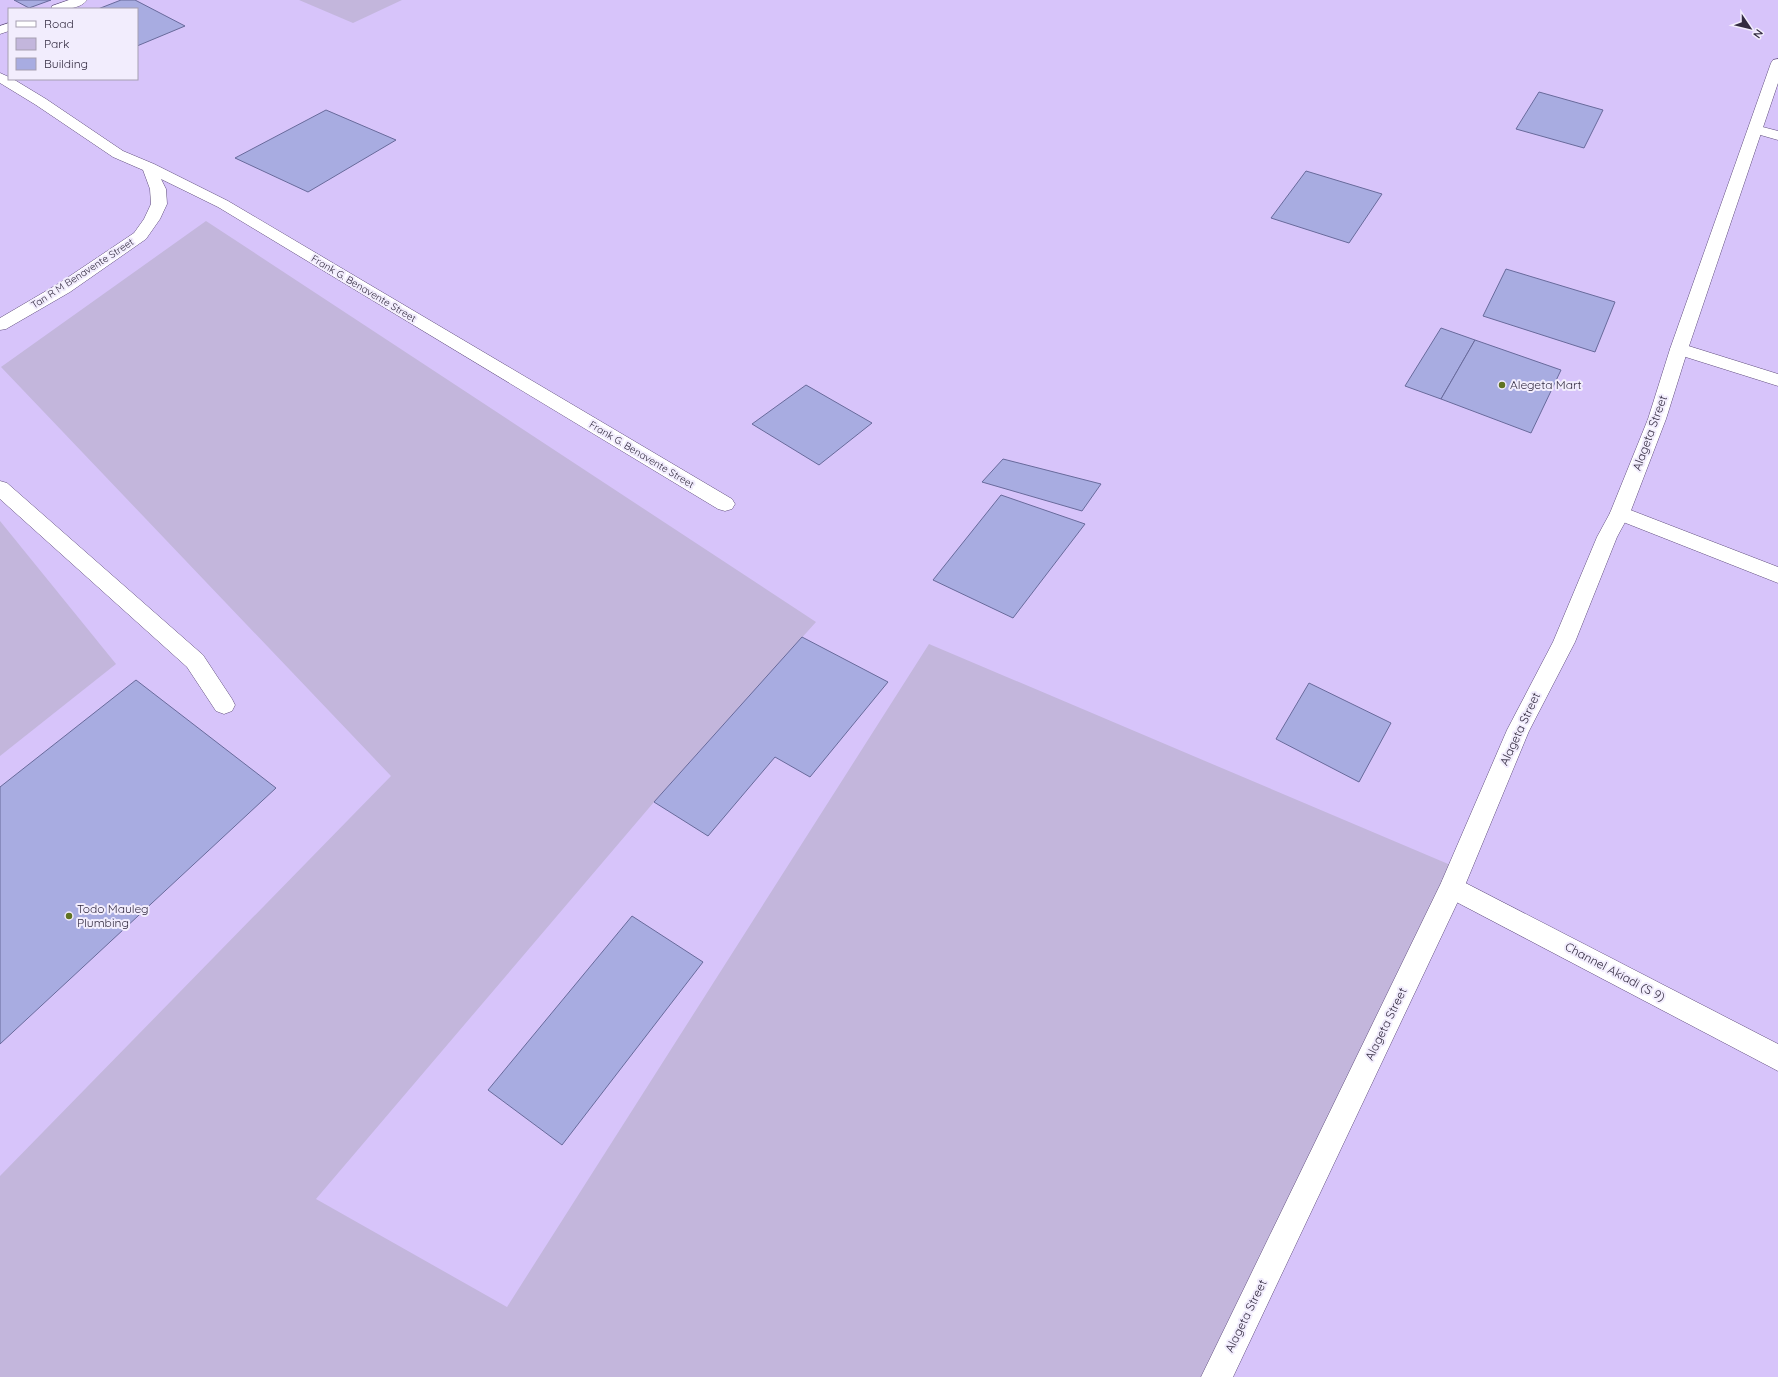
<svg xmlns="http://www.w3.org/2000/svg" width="1778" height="1377" font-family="Quicksand,sans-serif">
  <rect width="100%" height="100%" fill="#d7c4fa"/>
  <!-- green -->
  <g fill="#c3b6dc">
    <polygon points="299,0 402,0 353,23"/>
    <polygon points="206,221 816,622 654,802 316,1199 507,1307 929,644 1460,869 1217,1377 0,1377 0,1176 391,776 1,367"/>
    <polygon points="0,521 116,664 0,756"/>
  </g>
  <!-- building -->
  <g fill="#a8ace1" stroke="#686a9b">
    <polygon points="14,0 51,0 29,8"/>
    <polygon points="121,0 135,0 185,26 137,46 137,9 98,9"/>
    <polygon points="1539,92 1603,110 1584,148 1516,129"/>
    <polygon points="326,110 396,140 308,192 235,158"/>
    <polygon points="1306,171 1382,194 1349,243 1271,218"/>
    <polygon points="1506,269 1615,302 1595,352 1483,316"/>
    <polygon points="1441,328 1475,340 1441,399 1405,386"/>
    <polygon points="1475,340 1561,370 1531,433 1441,399"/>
    <polygon points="806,385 872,423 819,465 752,424"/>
    <polygon points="1003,459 1101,484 1082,511 982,482"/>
    <polygon points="1001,495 1085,524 1013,618 933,580"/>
    <polygon points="802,637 888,682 810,777 775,757 708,836 654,802"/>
    <polygon points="136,680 276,788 0,1044 0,787"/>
    <polygon points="1309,683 1391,723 1359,782 1276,739"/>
    <polygon points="632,916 703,962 562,1145 488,1090"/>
  </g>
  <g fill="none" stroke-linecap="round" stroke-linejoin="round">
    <!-- service casing -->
    <g stroke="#604e7d" stroke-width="1">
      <g id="service">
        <polygon points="1679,343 1778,374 1778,386 1673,353 1670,349 1673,345"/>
        <polygon points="1620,506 1778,567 1778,583 1613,518 1610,513 1613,508"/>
      </g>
    </g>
    <!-- minor casing -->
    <g stroke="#604e7d" stroke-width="1">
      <g id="minor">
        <path d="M69 0H87C80 10 62 9 51 9L52 6Z"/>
        <polygon points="9,23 9,31 0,34 0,26"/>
        <polygon points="0,73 9,77 9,79 13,79 46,99 123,151 154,164 228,201 732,499 735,504 732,509 725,511 718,509 218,207 161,179 166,189 167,204 160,219 146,239 70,292 6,329 0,330 0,318 58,284 134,233 144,219 151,204 150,189 143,170 113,157 36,105 0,83"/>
        <polygon points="1755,125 1778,131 1778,140 1750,132 1748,129 1750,126"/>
        <polygon points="0,481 7,483 203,655 232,699 235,705 232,711 224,714 216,711 187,667 0,499"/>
        <polygon points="1452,876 1778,1044 1778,1071 1443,895 1440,887 1443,879"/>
      </g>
    </g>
    <!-- secondary casing -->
    <g stroke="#604e7d" stroke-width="1">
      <polygon id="secondary" points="1778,59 1778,83 1688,349 1666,419 1630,513 1617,537 1575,642 1529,731 1461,895 1233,1377 1201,1377 1441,883 1507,730 1553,642 1597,537 1610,513 1648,419 1670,349 1771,63 1773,60"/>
    </g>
    <!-- service -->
    <use href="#service" fill="#fff" fill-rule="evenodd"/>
    <!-- minor -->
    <use href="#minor" fill="#fff" fill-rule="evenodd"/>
    <!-- secondary -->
    <use href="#secondary" fill="#fff" fill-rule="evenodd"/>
  </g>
  <!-- markers -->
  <g fill="#607321" stroke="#f2edfd" stroke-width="1.5">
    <circle cx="1502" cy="385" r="4"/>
    <circle cx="69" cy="916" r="4"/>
  </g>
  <g text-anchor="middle" stroke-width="4" stroke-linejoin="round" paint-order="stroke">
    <!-- far-street labels -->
    <g font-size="10" fill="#332b40" stroke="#f2edfd">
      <text transform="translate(82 273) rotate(-33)" y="4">Tan R M Benavente Street</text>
      <text transform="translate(364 288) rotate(31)" y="4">Frank G. Benavente Street</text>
      <text transform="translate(642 454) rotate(31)" y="4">Frank G. Benavente Street</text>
    </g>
    <!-- poi labels -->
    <g font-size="12" fill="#332b40" stroke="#f2edfd" text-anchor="start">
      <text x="1510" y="389">Alegeta Mart</text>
      <text x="77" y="913">Todo Mauleg<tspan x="77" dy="14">Plumbing</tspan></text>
    </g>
    <!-- street labels -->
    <g font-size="12" fill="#332b40" stroke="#f2edfd">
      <text transform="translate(1650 433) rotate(-70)" y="4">Alageta Street</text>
      <text transform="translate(1520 729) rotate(-65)" y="4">Alageta Street</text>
      <text transform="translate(1615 972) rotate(28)" y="4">Channel Akiadi (S 9)</text>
      <text transform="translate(1386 1024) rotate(-64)" y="4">Alageta Street</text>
      <text transform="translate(1246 1316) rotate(-64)" y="4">Alageta Street</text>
    </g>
  </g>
  <!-- legend -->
  <rect x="8" y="8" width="130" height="72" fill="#f2edfd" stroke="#a69fb1"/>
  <rect x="16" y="21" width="20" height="6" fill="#ffffff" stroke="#a69fb1"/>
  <text x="44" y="28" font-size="12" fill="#332b40">Road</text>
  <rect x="16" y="38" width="20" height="12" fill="#c3b6dc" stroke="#a69fb1"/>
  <text x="44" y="48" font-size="12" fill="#332b40">Park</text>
  <rect x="16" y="58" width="20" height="12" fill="#a8ace1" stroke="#a69fb1"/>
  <text x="44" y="68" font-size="12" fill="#332b40">Building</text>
  <!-- north arrow -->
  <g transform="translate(1750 28) rotate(125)" stroke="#f2edfd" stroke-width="3" paint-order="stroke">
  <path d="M0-3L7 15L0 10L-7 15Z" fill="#332b40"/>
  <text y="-6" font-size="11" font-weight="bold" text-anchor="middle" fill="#332b40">N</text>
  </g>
</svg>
